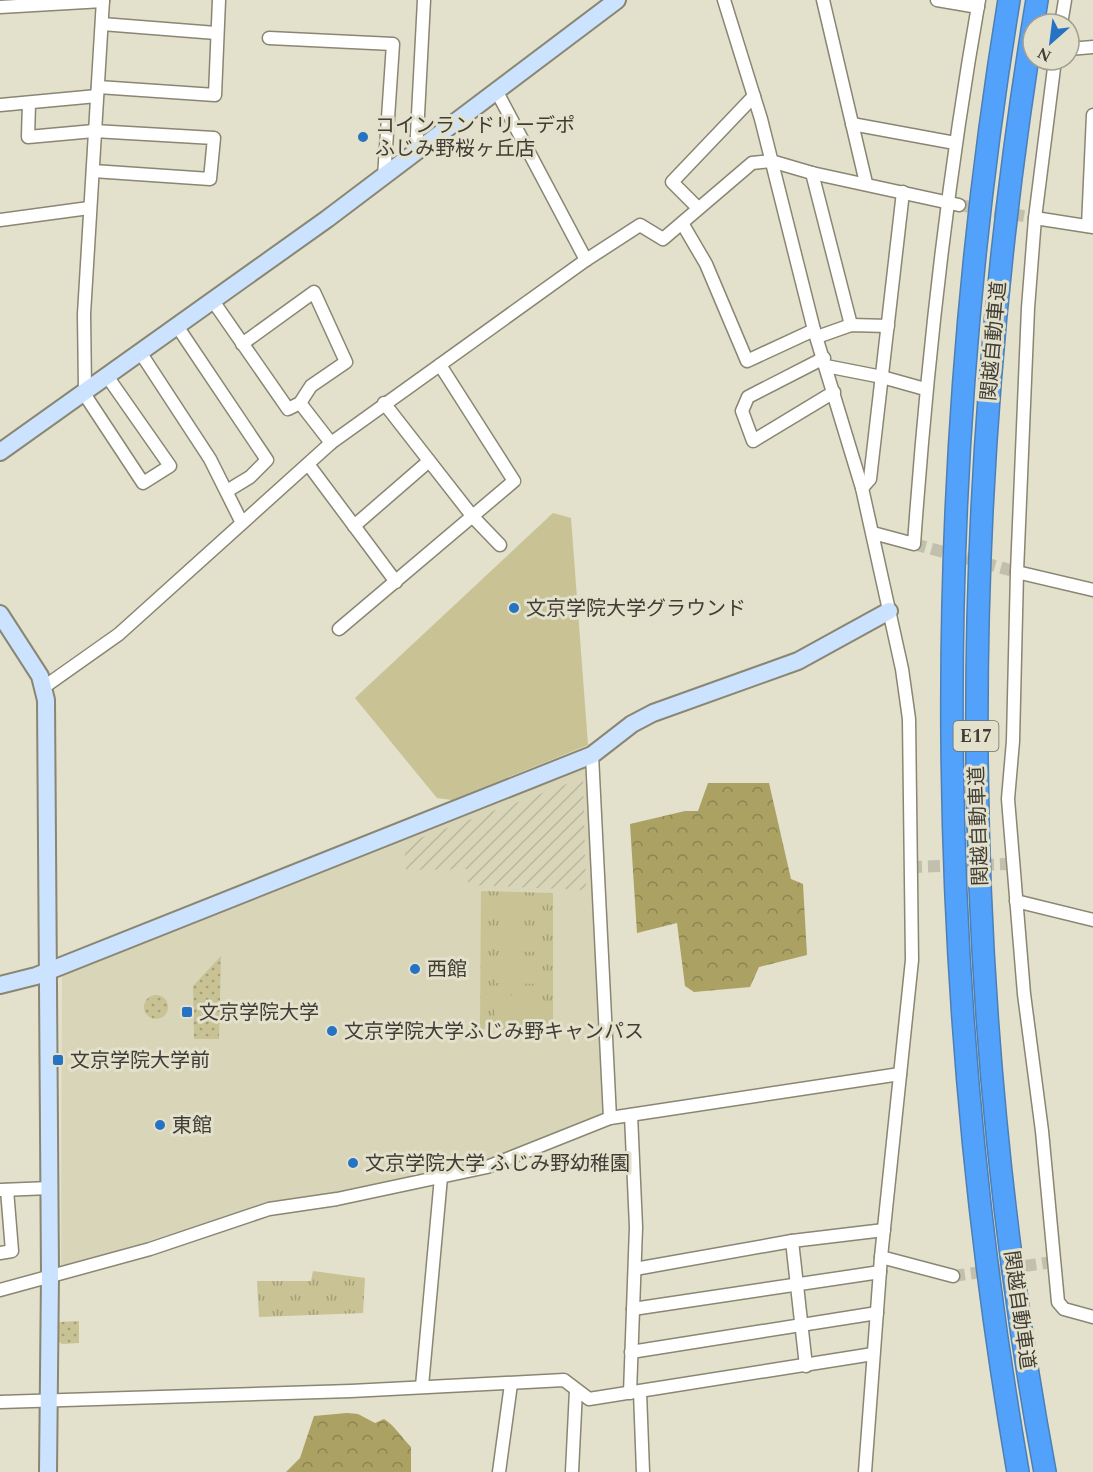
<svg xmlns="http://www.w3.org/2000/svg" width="1093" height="1472" font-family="Spectral,'Noto Sans JP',serif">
  <defs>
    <pattern id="industrial-furrows" width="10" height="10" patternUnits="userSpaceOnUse" patternTransform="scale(1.5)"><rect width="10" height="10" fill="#d9d5b8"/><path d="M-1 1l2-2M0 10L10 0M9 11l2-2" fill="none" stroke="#bbb89f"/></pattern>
    <pattern id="grass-dots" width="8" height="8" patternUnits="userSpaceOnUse" patternTransform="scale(1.5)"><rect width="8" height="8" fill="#c8c294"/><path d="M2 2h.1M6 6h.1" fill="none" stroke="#a49f7a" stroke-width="1.8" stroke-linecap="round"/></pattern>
    <pattern id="forest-crowns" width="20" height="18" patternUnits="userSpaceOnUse" patternTransform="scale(1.5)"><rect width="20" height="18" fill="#aaa163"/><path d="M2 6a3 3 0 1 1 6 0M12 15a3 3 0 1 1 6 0" fill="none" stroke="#8c8452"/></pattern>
    <pattern id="park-tufts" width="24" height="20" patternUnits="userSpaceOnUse" patternTransform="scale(1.5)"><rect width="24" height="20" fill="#c8c294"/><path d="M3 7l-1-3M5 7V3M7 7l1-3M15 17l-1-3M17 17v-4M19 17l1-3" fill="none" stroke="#a49f7a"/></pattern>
  </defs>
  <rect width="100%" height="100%" fill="#e3e0cb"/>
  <!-- built -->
  <polygon fill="#d9d5b8" points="588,765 606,1108 603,1115 485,1162 393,1183 266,1205 61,1268 62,976"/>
  <!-- industrial -->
  <polygon fill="url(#industrial-furrows)" points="583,778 586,890 468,885 468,869 406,870 404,844"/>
  <!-- grass -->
  <g fill="url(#grass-dots)">
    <polygon points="221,956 219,1039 194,1039 193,986"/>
    <circle cx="156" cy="1007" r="12"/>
    <polygon points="79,1321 79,1343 62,1344 58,1341 58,1322"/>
  </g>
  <!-- forest -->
  <g fill="url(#forest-crowns)">
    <polygon points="708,783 769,783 791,879 803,884 807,955 759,967 750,987 694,992 685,986 677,923 637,933 630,824 685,811 698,811"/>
    <path d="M347 1413 358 1414 375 1423 384 1419C396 1427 401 1437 411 1447V1472H286L300 1458 314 1416Z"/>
  </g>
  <!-- park -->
  <g fill="url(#park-tufts)">
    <polygon points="481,891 553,893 553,1030 480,1029"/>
    <polygon points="313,1271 365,1278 363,1313 259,1317 257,1281 311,1281"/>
  </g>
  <!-- pitch -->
  <g fill="#c8c294">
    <polygon points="553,513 571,518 588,745 452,800 437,798 355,698"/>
    <polygon points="497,898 541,899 541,920 496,919"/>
    <polygon points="496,930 541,931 540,952 496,951"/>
    <polygon points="496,963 540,964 540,984 496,983"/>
    <polygon points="495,995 541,996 540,1024 494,1022"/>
  </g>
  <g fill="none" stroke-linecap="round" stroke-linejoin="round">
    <!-- street-tunnel -->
    <g stroke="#c2bfad" stroke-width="12" stroke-dasharray="12 6" stroke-linecap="butt">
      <polyline points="959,205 1035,218"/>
      <polyline points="914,544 1017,572"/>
      <polyline points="910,867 1012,864"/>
      <polyline points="953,1276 1053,1262"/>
    </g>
    <!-- street casing -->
    <g stroke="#898673" stroke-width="15">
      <g id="street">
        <polyline points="724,0 761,119 814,330 862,488 902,669 909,719 912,960 881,1257 865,1472"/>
        <polyline points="823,0 866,183"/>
        <polyline points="937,0 978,7"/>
        <polyline points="0,7 103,1"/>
        <polyline points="102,24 216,33"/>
        <polyline points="1061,24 1065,0"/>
        <polyline points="269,38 393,44 384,177"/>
        <polyline points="1069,49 1093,47"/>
        <polyline points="1055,60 1035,218 1028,308 1017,572 1013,741 1008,799 1024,994 1042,1131 1058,1302 1064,1309 1093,1317"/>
        <polyline points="98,87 215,95 219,0"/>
        <polyline points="497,92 586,260"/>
        <polyline points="29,103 28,137 94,131 214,138 210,179 93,171"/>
        <polyline points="0,105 97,96"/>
        <polyline points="852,124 955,143"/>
        <polyline points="416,153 424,0"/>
        <polyline points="812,173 851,325"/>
        <polyline points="698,208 672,182 754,96"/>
        <polyline points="1035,218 1093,227"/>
        <polyline points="0,220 89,208"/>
        <polyline points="682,223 706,264 747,361 814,330"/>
        <polyline points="1088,226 1093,115"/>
        <polyline points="213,301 288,409 300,403 311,386 346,362 314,292 242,344"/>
        <polyline points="177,326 267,460 250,477 227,491"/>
        <polyline points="817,337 851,325 888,326"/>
        <polyline points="140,352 210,459 242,523"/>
        <polyline points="824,358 748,397 742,411 753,441 834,392"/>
        <polyline points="826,366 882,377 925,389"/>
        <polyline points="85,390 84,314 103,0"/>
        <polyline points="83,392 143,483 170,466 107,376"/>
        <polyline points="300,403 331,443"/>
        <polyline points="384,403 473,517 500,545"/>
        <polyline points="308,464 396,582"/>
        <polyline points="862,488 870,479 903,192"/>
        <polyline points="354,526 429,461"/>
        <path d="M873 533 914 544C927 361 947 181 979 0"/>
        <polyline points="1017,572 1093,590"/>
        <polyline points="339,629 514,481 440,365"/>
        <polyline points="44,687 119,634 331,443 586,260 640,225 663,239 752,163 771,161 812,173 959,205"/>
        <polyline points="592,755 610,1118"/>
        <polyline points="1016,901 1093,920"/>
        <polyline points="1,1190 50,1188"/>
        <polyline points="792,1241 806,1366"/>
        <polyline points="0,1253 12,1251 7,1190"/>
        <polyline points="881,1257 953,1276"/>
        <polyline points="635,1269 792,1241 884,1230"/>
        <polyline points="0,1290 150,1249 269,1209 337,1199 487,1167 610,1118 900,1074"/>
        <polyline points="633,1309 880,1272"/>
        <polyline points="631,1352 877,1313"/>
        <polyline points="422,1386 441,1177"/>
        <polyline points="640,1392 643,1472"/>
        <polyline points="630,1393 636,1227 631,1115"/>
        <polyline points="0,1402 351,1391 564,1380 589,1399 873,1354"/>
        <polyline points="499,1472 511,1384"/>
        <polyline points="572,1472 576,1390"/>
      </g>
    </g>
    <!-- secondary casing -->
    <g stroke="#898673" stroke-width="20">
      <g id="secondary">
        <polyline points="0,452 327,219 617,0"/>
        <polyline points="0,614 40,676 46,700 50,1275 48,1472"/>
        <polyline points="0,985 36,976 592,755 632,724 653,713 798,661 889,611"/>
      </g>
    </g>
    <!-- highway casing -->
    <g stroke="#4b7fb6" stroke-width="24">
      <g id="highway">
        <path d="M1009 0C929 488 934 985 1018 1472"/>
        <path d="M1037 0C956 486 955 987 1045 1472"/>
      </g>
    </g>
    <!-- street -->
    <use href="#street" stroke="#fff" stroke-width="12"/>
    <!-- secondary -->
    <use href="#secondary" stroke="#cbe3fe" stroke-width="16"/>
    <!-- highway -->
    <use href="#highway" stroke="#52a2fb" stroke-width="21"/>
  </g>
  <!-- markers -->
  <g fill="#2573c2" stroke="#e3e0cb" stroke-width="2">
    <circle cx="363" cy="137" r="6"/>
    <circle cx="514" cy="608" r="6"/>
    <circle cx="415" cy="969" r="6"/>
    <rect x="181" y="1006" width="12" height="12" rx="3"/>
    <circle cx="332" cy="1031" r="6"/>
    <rect x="52" y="1054" width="12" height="12" rx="3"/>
    <circle cx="160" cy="1125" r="6"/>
    <circle cx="353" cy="1163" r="6"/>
  </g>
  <g text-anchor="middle" stroke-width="6" stroke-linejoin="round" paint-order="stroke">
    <!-- shield labels -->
    <rect fill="#e3e0cb" stroke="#706e62" stroke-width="1.5" x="953.5" y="721" width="45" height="30" rx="4.5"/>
    <g font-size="18" font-weight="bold" fill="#3f3d35">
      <text x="976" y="742">E17</text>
    </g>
    <!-- poi labels -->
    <g font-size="20" fill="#3f3d35" stroke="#e3e0cb" text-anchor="start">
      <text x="375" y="132">コインランドリーデポ<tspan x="375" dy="23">ふじみ野桜ヶ丘店</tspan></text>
      <text x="526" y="615">文京学院大学グラウンド</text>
      <text x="427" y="976">西館</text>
      <text x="199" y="1019">文京学院大学</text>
      <text x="344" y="1038">文京学院大学ふじみ野キャンパス</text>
      <text x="70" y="1067">文京学院大学前</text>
      <text x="172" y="1132">東館</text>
      <text x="365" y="1170">文京学院大学 ふじみ野幼稚園</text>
    </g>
    <!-- street labels -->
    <g font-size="20" fill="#3f3d35" stroke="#e3e0cb">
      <text transform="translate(993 341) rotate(-85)" y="7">関越自動車道</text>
      <text transform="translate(978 826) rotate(-92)" y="7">関越自動車道</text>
      <text transform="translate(1020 1310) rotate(82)" y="7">関越自動車道</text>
    </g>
  </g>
  <!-- north arrow -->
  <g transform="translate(1051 42) rotate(208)"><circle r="28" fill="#e3e0cb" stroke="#a19f8f" stroke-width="1.5"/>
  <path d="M0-4.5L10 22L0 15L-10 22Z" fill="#2573c2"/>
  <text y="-9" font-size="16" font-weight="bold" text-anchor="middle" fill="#3f3d35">N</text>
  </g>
</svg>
